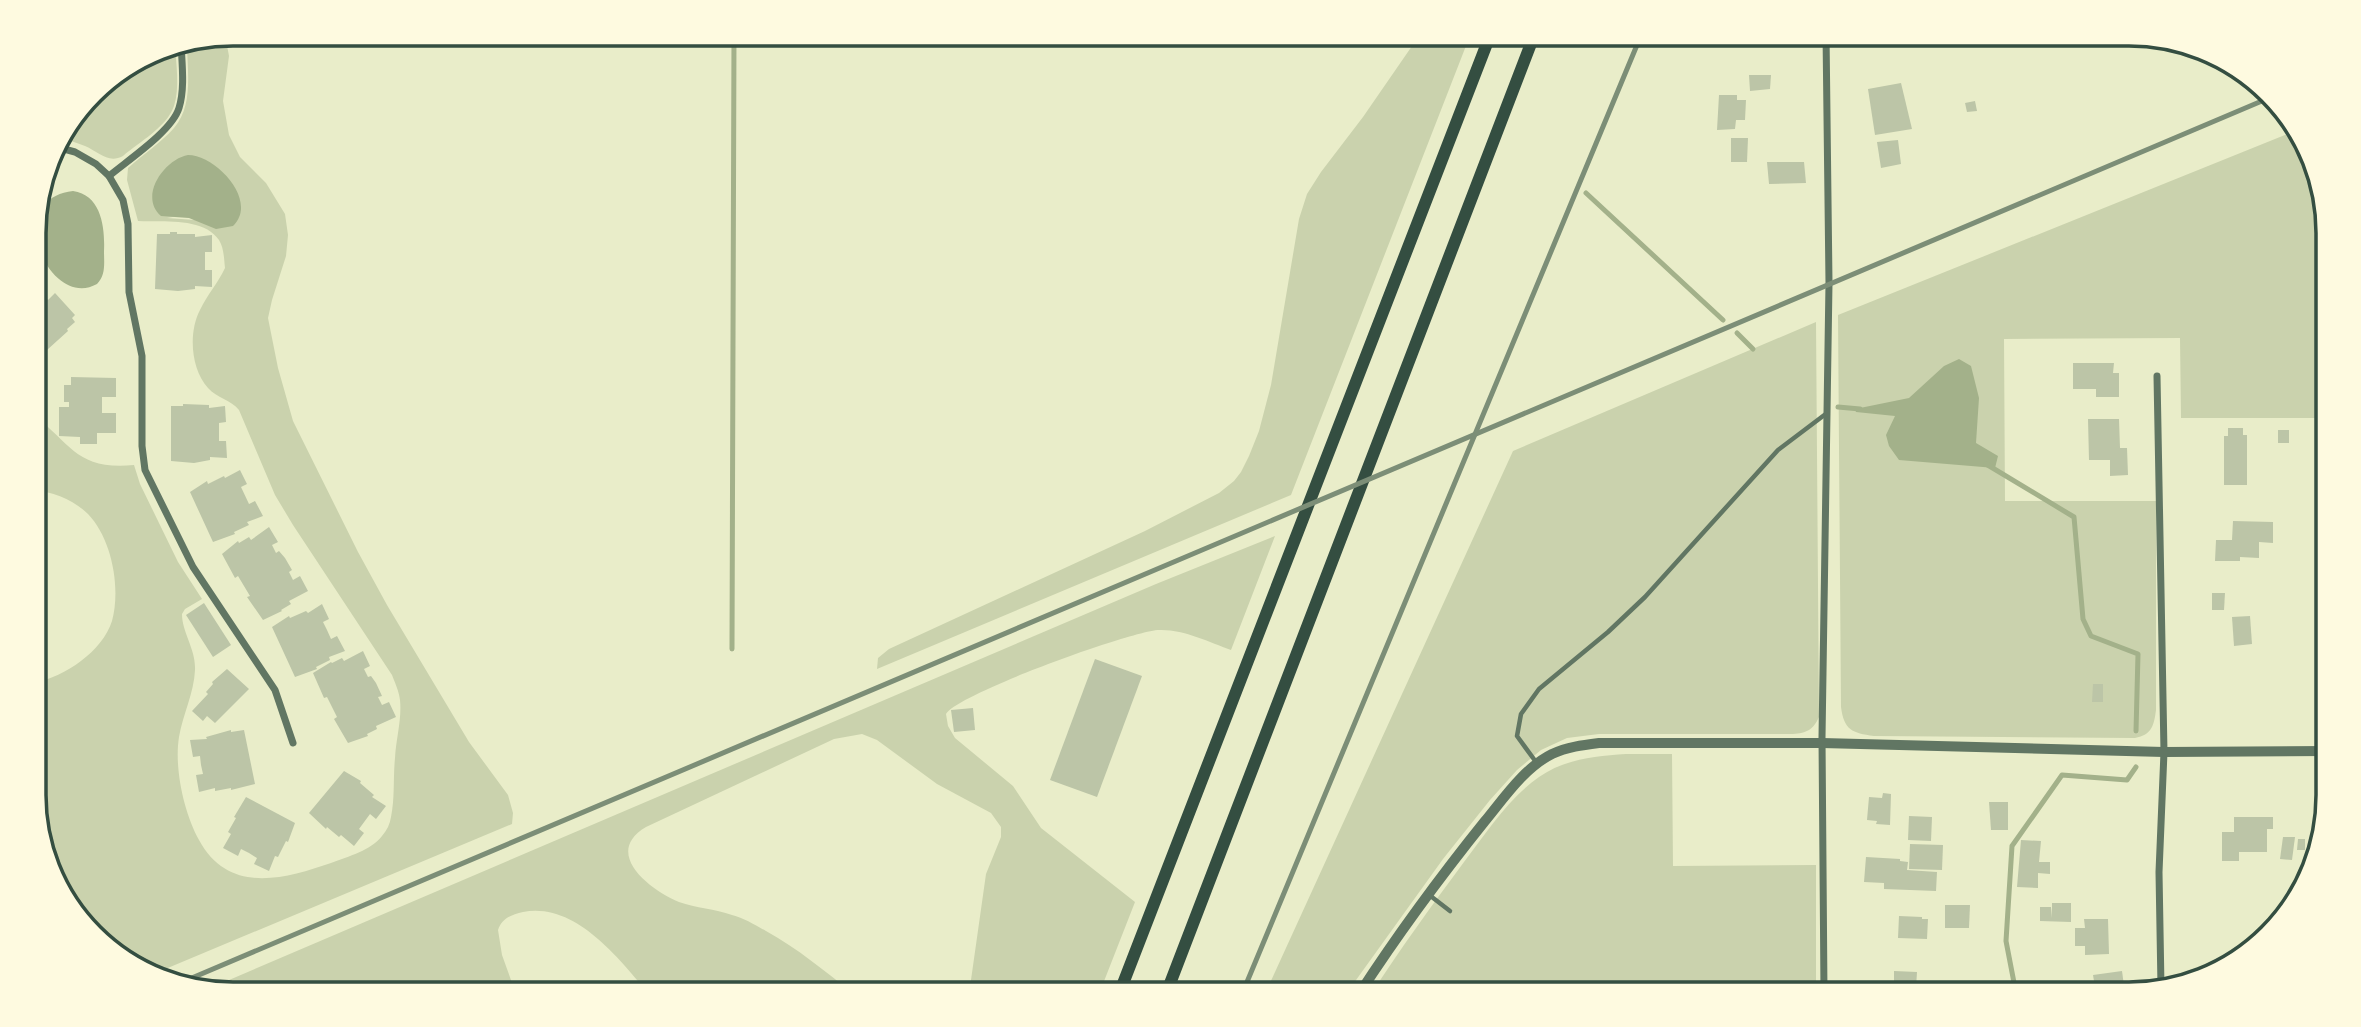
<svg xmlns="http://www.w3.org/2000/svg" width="2361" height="1027" font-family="'IBM Plex Sans',sans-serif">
  <rect width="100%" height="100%" fill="#e9edc9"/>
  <!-- green -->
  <g fill="#cad2ad" fill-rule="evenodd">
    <polygon points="1421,33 1471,33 1291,495 877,669 878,658 889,649 1145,531 1219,493 1234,481 1241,472 1249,456 1259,431 1271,385 1299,219 1307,194 1321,172 1363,117"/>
    <path d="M225 35 229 56 223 101 229 135 240 157 266 183 285 214 288 235 286 256 272 300 268 318 278 368 293 421 358 552 387 605 469 742 508 795 513 813 512 824 151 975 150 973 170 964 149 973 75 916 35 821V683C65 676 102 652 112 621 121 588 112 539 88 514 74 500 53 492 34 490V415C73 446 77 470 134 465L140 484 178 562 202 599 185 609 182 614C182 633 196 649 195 670 194 693 183 714 179 737 174 768 184 813 199 840 229 895 284 879 331 863 349 856 370 851 382 836 387 830 390 824 391 817 395 798 393 778 395 758 396 739 402 719 400 700 399 691 395 683 392 675L293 525 275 495 239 410C231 400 217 398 208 388 191 369 188 333 200 310 207 295 218 283 225 268 224 259 224 248 219 240 204 217 162 222 138 221L127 180 128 168C143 154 161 143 174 128 194 105 187 70 187 42ZM240 205 239 218 195 220 167 218Z"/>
    <path d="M175 45C176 63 180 88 174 106 167 127 139 142 123 156 108 164 99 152 85 146 78 143 70 141 62 138 80 95 130 54 175 45Z"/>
    <path d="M2295 131 2319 190 2321 418H2181L2180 338 2004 339 2005 501H2156V710C2154 725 2152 735 2135 738L1874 736C1852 733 1844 730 1841 707L1838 315Z"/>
    <path d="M1816 322 1819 717C1813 730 1807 733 1793 734H1599L1567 738 1541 750 1517 770 1490 800 1443 859 1346 994H1265L1513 451Z"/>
    <path d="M1275 536 1231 650C1209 642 1183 629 1159 630 1131 631 957 694 946 714L948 726 955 738 1013 786 1041 828 1135 902 1099 994H969L986 874 1001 837V827L991 813 937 784 877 740 862 734 834 739 646 827C602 853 650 890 679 902 696 908 715 909 732 915 744 918 755 925 766 931 797 948 826 972 854 994H649C619 959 576 902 523 912 511 915 502 918 498 930L502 955 516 994H233L208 989 1156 584Z"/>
    <path d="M1626 754H1672L1673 866 1816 865V993L1371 994C1401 948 1432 905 1464 862 1487 832 1508 799 1539 777 1565 759 1595 756 1626 754Z"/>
  </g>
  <!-- water -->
  <g fill="#a3b18a">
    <path d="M188 155C216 155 259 201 233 226L216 229 189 218 161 216C138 196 165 159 188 155Z"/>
    <path d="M73 191C102 195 105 229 104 251 104 263 106 275 97 284 49 311 1 199 73 191Z"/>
    <polygon points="1959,359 1971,366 1979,398 1976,443 1998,456 1995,468 1899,460 1889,446 1886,435 1895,416 1856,412 1855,409 1909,398 1944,366"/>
  </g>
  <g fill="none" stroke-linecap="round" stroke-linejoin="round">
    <!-- stream -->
    <g stroke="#a3b18a" stroke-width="5">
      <polyline points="1586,193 1723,320"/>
      <polyline points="1737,333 1753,349"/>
      <polyline points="1838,407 1860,409"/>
      <polyline points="1986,464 2074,517 2083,619 2091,636 2138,654 2136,731"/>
      <polyline points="732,649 734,33"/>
      <polyline points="2016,993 2006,941 2012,846 2062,775 2127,780 2136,767"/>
    </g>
  </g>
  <!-- building -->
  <g fill="#bcc5a7">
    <polygon points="2039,33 2086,33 2086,37 2039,38"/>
    <polygon points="1749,75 1771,75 1770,89 1750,91"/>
    <polygon points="1901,83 1912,129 1875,135 1868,89"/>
    <polygon points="1719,95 1737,95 1737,100 1746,100 1745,120 1736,120 1735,129 1717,130"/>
    <polygon points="1975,101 1977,111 1967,112 1965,103"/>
    <polygon points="1731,138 1748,138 1747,162 1731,162"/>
    <polygon points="1898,140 1901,164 1881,168 1877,142"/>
    <polygon points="1767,162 1804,162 1806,183 1769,184"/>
    <polygon points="170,232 177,232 177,234 195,234 195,237 212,235 212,252 205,252 205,270 212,270 212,287 195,286 195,289 178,291 155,289 157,234 170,234"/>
    <polygon points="34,274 45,286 40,291 48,300 55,293 75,315 72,318 75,322 67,329 68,331 37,359 34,359"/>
    <polygon points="2073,363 2114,363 2113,373 2119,373 2119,397 2096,397 2096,389 2073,389"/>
    <polygon points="71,377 116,378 116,397 102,397 102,413 116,413 116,433 97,433 97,444 80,444 80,437 59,436 59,407 69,407 69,402 64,402 64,385 71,385"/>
    <polygon points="183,404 209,405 209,408 225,406 226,422 219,423 219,441 226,441 227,458 210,457 210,460 194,463 171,461 171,406 183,406"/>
    <polygon points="2088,419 2119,419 2120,448 2127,448 2128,475 2110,476 2110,460 2089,460"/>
    <polygon points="2228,428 2243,428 2243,435 2247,435 2247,485 2224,485 2224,436 2228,436"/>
    <rect x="2278" y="430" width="11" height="13"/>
    <polygon points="2320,430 2327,430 2327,488 2321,489"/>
    <polygon points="240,470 247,484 241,487 249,504 255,501 263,516 247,522 249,525 234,532 235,534 213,542 190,492 207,481 208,484 224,476 225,478"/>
    <polygon points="2233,521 2273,522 2273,543 2259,542 2259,558 2240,557 2240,561 2215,561 2216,540 2232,540"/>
    <polygon points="269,527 278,542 272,545 276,553 279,551 285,558 292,570 289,572 293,580 300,576 308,591 289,601 291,604 281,610 282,611 263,620 247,597 250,596 238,576 235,578 222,554 238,541 239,543 249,537 251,540"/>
    <polygon points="2212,593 2225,593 2224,610 2212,610"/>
    <polygon points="204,603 231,645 213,657 186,615"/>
    <polygon points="322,604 329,619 323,622 327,630 331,639 337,636 345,651 329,657 330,660 316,667 317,669 295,677 272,627 289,616 290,618 306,611 308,613"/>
    <polygon points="2250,616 2252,644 2234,646 2232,617"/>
    <polygon points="2317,625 2327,625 2327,651 2320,650"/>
    <polygon points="363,651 370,666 364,669 368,677 371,676 376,683 382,696 378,697 382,705 389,702 396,717 376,726 377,729 367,734 368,736 348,743 334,719 337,717 327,697 324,698 313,673 331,662 332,663 342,658 344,661"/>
    <polygon points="1095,659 1142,676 1097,797 1050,780"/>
    <polygon points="227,669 249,689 215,723 207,716 203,721 192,711 208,694 206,692 213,684 212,682"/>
    <polygon points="2093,684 2103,684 2103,702 2092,702"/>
    <polygon points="973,708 975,730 954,732 951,710"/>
    <polygon points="231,730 231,732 244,730 255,784 231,790 231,788 215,791 215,788 199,792 196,775 203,774 201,765 200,756 193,757 190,740 207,739 206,737"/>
    <polygon points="344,771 361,781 360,783 374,795 372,797 386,806 376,819 370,814 359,829 364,833 354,846 341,835 339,837 327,827 326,829 309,813"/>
    <polygon points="1883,793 1891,794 1890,825 1876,824 1877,821 1867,820 1869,797 1882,798"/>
    <polygon points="246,797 295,823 288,842 286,841 278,857 275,856 269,871 254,864 257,858 249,853 241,849 238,856 223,848 231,834 228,832 236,818 234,817"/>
    <polygon points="1989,802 2008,802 2008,830 1991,830"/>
    <polygon points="1909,816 1932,817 1931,841 1908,840"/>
    <polygon points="2234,817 2273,817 2273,829 2267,829 2267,852 2239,852 2239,861 2222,861 2222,832 2234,832"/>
    <polygon points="2283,837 2295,837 2292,860 2280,859"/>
    <polygon points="2298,839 2305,839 2305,850 2297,850"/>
    <polygon points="2021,840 2041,841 2039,862 2050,862 2050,874 2038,873 2038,888 2017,887"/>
    <polygon points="1910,844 1943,845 1942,870 1909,869"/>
    <polygon points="1866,857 1900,859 1900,861 1908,862 1907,870 1937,872 1936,891 1884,889 1884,883 1864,882"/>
    <polygon points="2052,903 2071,903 2071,922 2040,921 2040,907 2051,907 2052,918"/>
    <polygon points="1945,905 1970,905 1969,928 1945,928"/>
    <polygon points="1899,916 1922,917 1922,919 1928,919 1927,939 1898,938"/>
    <polygon points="2084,919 2108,919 2109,954 2085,955 2085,946 2075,946 2075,928 2085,928"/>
    <polygon points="1894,971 1917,972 1916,988 1894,987"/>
    <polygon points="2122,971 2125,993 2096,993 2093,975"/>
  </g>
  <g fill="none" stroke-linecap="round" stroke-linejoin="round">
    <!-- service -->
    <g stroke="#617663" stroke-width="4.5">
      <polyline points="1536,762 1517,736 1521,714 1539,689 1608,632 1645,597 1778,450 1827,413"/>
      <polyline points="1428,894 1450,911"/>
      <polyline points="1799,985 1823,985"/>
    </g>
    <!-- minor -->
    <g stroke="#617663" stroke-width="7">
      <polyline points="53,146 75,152 96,164 109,176 123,200 128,224 129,292 142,356 142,446 145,470 193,567 275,690 293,743"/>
      <path d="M109 176C128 160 172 131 179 108 185 89 182 64 181 43"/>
      <polyline points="2157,376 2164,752 2159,872 2161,987"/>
      <polyline points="1824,993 1822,738 1829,283 1826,33"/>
    </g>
    <!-- tertiary -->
    <path stroke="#617663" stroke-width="10" d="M1359 994C1398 934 1440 877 1485 821 1504 798 1524 768 1552 754 1567 747 1583 745 1599 743H1822L2164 752 2328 751"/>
    <!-- primary -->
    <g stroke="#344e41" stroke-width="12">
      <polyline points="1119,994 1491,33"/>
      <polyline points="1166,994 1535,33"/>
    </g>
    <!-- rail -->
    <g stroke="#7c8e77" stroke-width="5">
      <polyline points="180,983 2269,98"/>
      <polyline points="1242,994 1642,33"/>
    </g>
  </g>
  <!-- crop -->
  <path d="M0 0H2361V1027H0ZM233 46H2129A187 187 0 0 1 2316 233V795A187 187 0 0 1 2129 982H233A187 187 0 0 1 46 795V233A187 187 0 0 1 233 46Z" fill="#fefae0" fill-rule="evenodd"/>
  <path fill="none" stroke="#344e41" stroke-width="3.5" d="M233 46H2129A187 187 0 0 1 2316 233V795A187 187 0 0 1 2129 982H233A187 187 0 0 1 46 795V233A187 187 0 0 1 233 46Z"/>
</svg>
